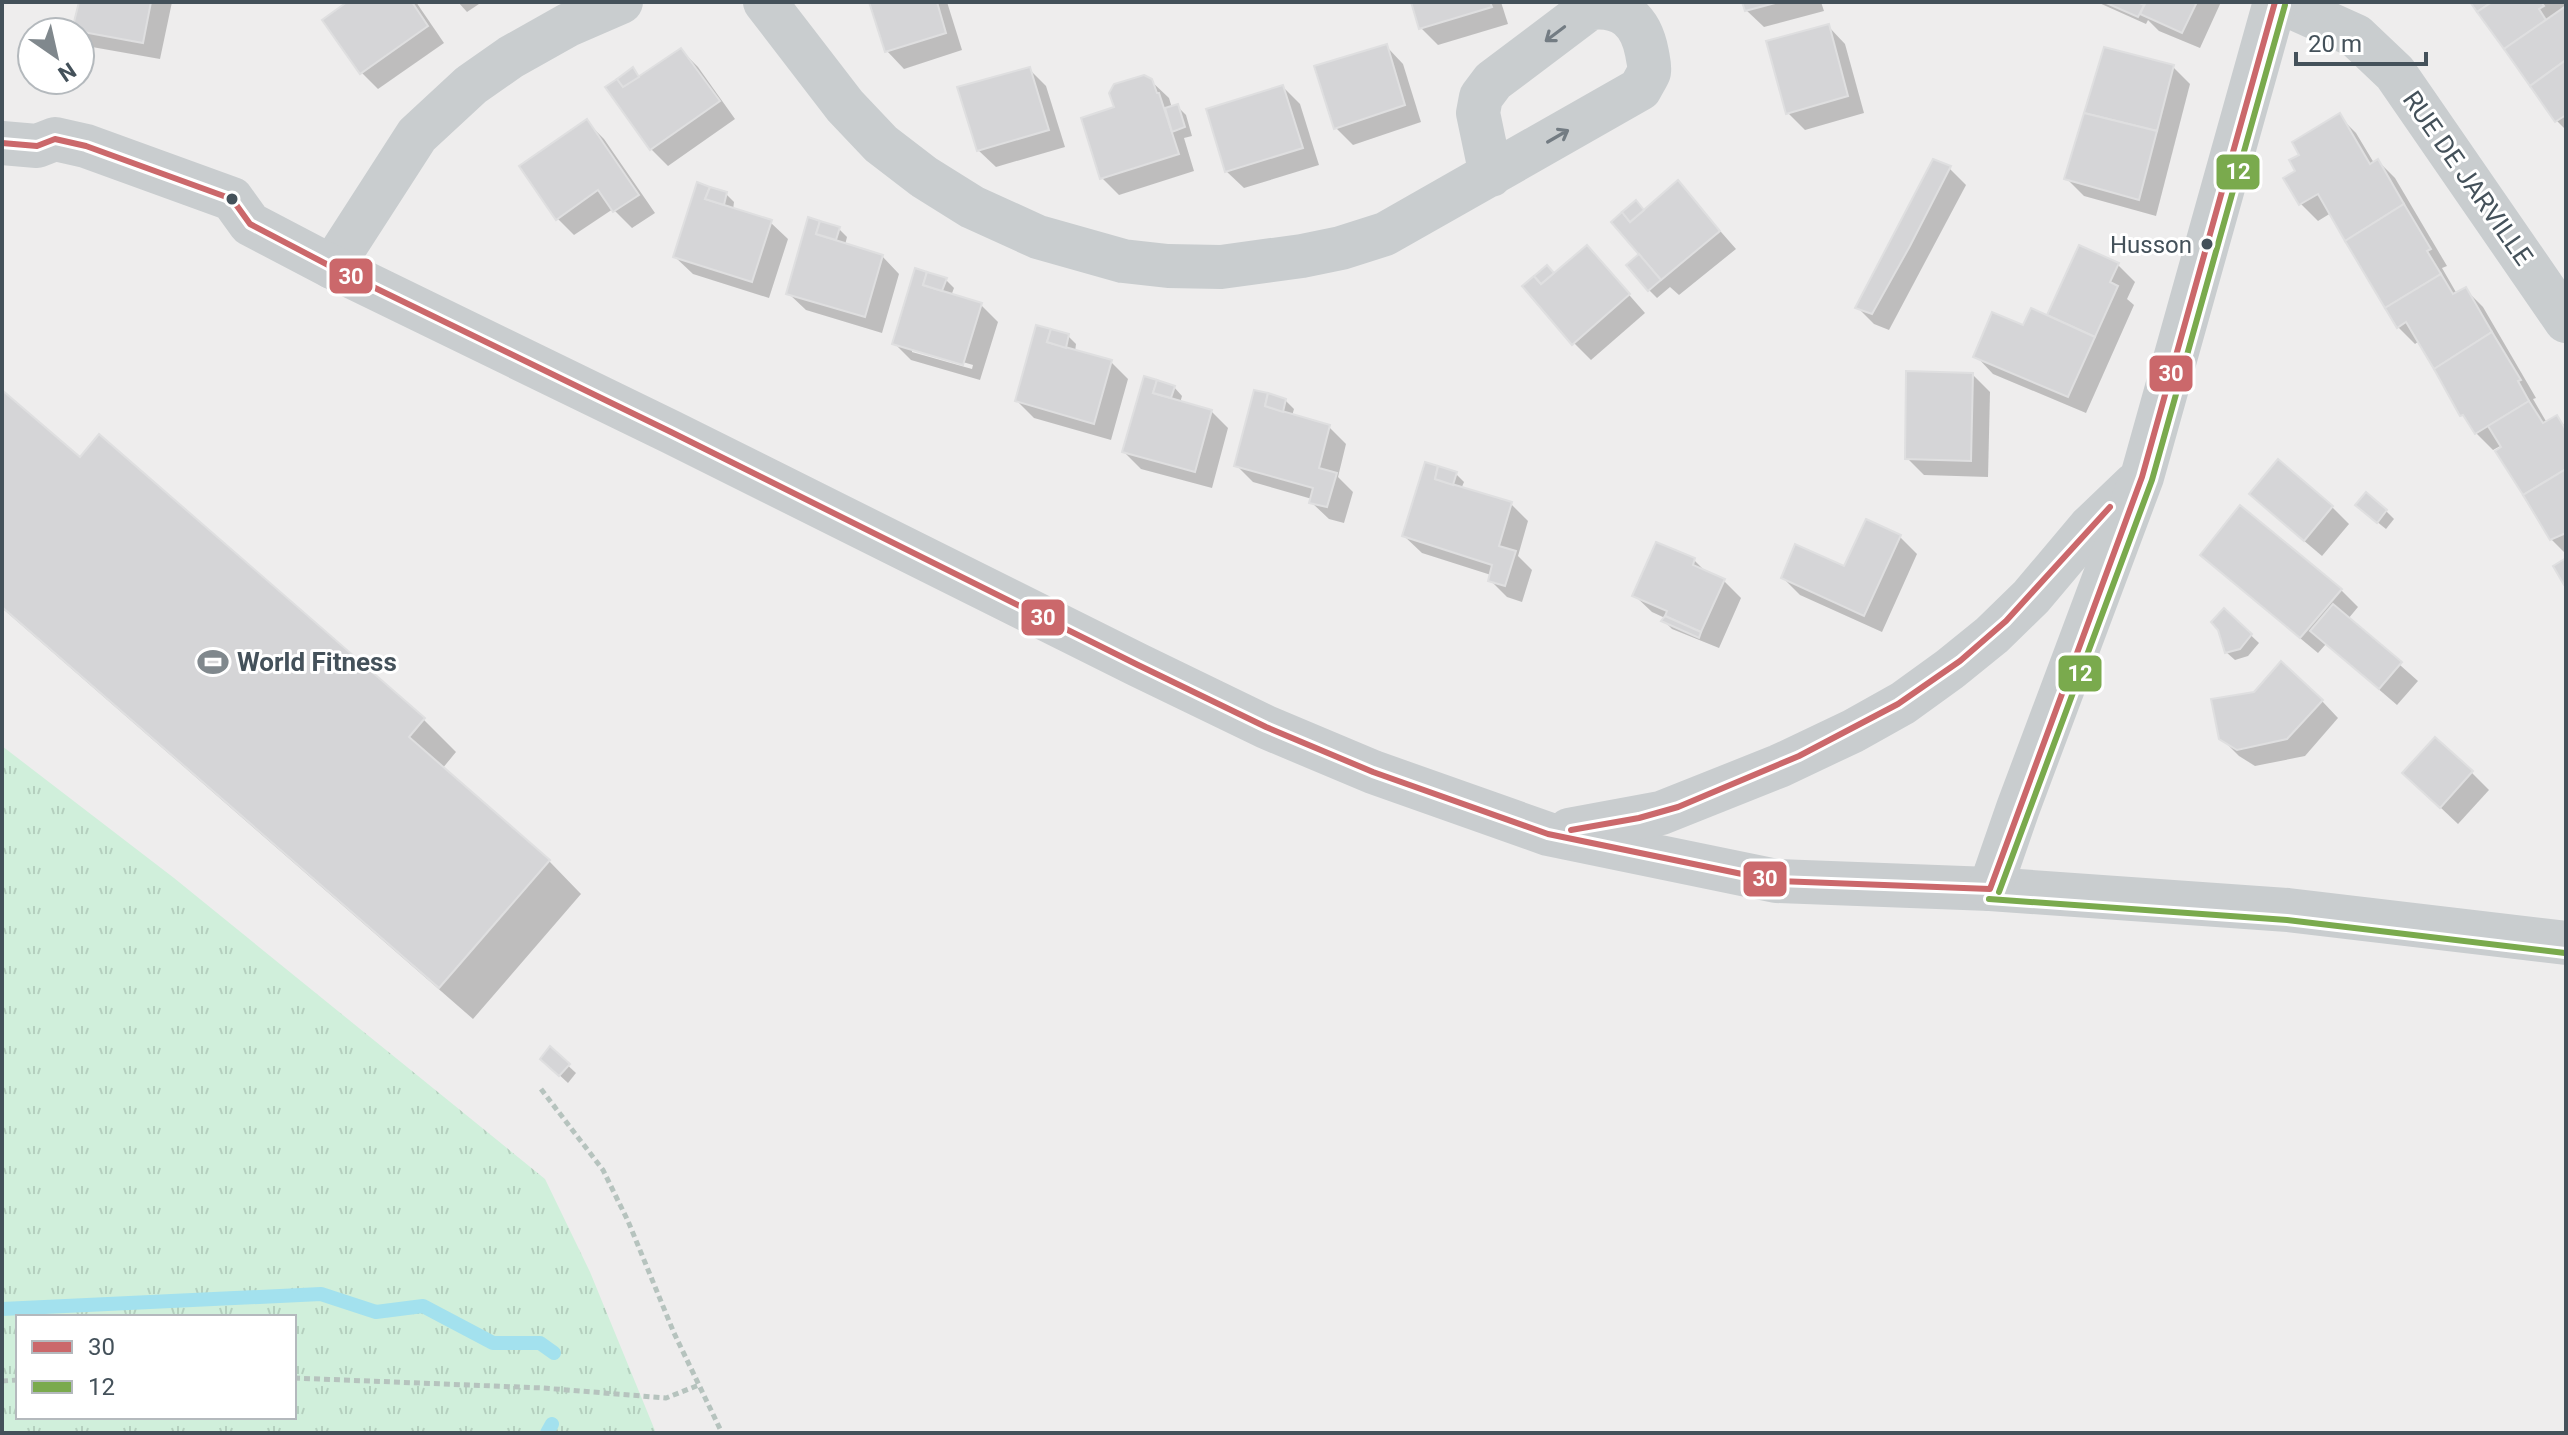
<svg xmlns="http://www.w3.org/2000/svg" width="2568" height="1435" font-family="Roboto,sans-serif">
  <defs>
    <pattern id="grass-tufts" width="24" height="20" patternUnits="userSpaceOnUse" patternTransform="scale(2)"><rect width="24" height="20" fill="#d0efdb"/><path d="M3 7l-1-3M5 7V3M7 7l1-3M15 17l-1-3M17 17v-4M19 17l1-3" fill="none" stroke="#b4cfbe"/></pattern>
  </defs>
  <rect width="100%" height="100%" fill="#eeeded"/>
  <!-- grass -->
  <path fill="url(#grass-tufts)" fill-rule="evenodd" d="M2 746 174 878 545 1179 590 1272 656 1433H2ZM18 1317H294V1417H18Z"/>
  <!-- shadow -->
  <g fill="#0003" fill-rule="evenodd">
    <polygon points="81,2 172,2 160,59 92,47 80,35 80,32 75,29"/>
    <polygon points="350,2 416,2 444,43 378,89 361,72"/>
    <polygon points="458,2 482,2 467,12"/>
    <polygon points="871,2 947,2 962,50 904,69 887,51"/>
    <polygon points="1413,2 1501,2 1508,24 1438,45 1421,28"/>
    <polygon points="1744,2 1821,2 1824,11 1764,27 1746,10"/>
    <polygon points="2097,2 2132,2 2145,8 2148,2 2221,2 2200,48 2159,31 2148,20 2146,24"/>
    <polygon points="2473,2 2566,3 2566,130 2557,121"/>
    <polygon points="1828,26 1845,44 1864,113 1805,130 1788,113"/>
    <polygon points="1386,46 1403,64 1421,122 1353,145 1336,128"/>
    <polygon points="681,50 698,67 735,119 668,166 651,149 633,70 640,78"/>
    <polygon points="2173,67 2190,84 2156,216 2084,196 2067,179"/>
    <polygon points="1029,69 1046,86 1065,147 996,167 978,150"/>
    <polygon points="1151,81 1169,98 1172,108 1178,107 1186,115 1192,136 1184,138 1194,171 1119,195 1102,178"/>
    <polygon points="1283,87 1300,104 1319,165 1244,188 1226,171"/>
    <polygon points="2339,116 2356,133 2374,163 2378,161 2395,178 2447,266 2442,268 2457,294 2466,290 2483,307 2536,398 2533,399 2547,423 2557,418 2566,427 2566,554 2551,539 2502,445 2493,450 2476,433 2462,414 2419,341 2415,344 2398,327 2331,213 2318,221 2301,204 2298,172 2302,156"/>
    <polygon points="587,122 604,139 655,213 632,228 613,209 574,235 557,218"/>
    <polygon points="1949,168 1966,185 1889,330 1874,324 1857,307"/>
    <polygon points="1678,183 1736,249 1679,295 1670,287 1657,298 1649,290 1639,257 1645,212"/>
    <polygon points="726,194 734,202 733,210 770,222 788,239 769,298 693,274 675,257"/>
    <polygon points="810,219 839,229 847,237 845,245 882,256 899,274 882,333 806,310 788,293"/>
    <polygon points="1587,247 1645,313 1591,360 1574,343 1554,275"/>
    <polygon points="2080,247 2118,265 2135,282 2127,299 2134,305 2086,413 1993,374 1976,356 2048,318"/>
    <path d="M946 280 954 288 951 296 981 305 998 322 980 380 911 360 894 343ZM912 347 973 365 972 369 912 352Z"/>
    <polygon points="1068,336 1076,344 1075,352 1111,362 1128,379 1111,440 1034,418 1017,401"/>
    <polygon points="1973,375 1990,392 1988,477 1924,475 1907,458"/>
    <polygon points="1145,378 1174,387 1182,396 1180,403 1211,411 1228,428 1212,488 1141,469 1124,452"/>
    <polygon points="2,393 80,460 424,720 456,752 442,769 549,861 581,894 473,1019 2,608"/>
    <polygon points="1285,400 1294,409 1292,416 1329,427 1346,444 1338,477 1353,492 1344,523 1329,519 1311,502 1312,499 1253,482 1236,465"/>
    <polygon points="1456,474 1464,482 1461,489 1511,504 1528,521 1518,556 1532,570 1522,602 1507,597 1490,580 1491,575 1422,553 1404,536"/>
    <polygon points="2332,507 2349,524 2322,556 2269,511"/>
    <polygon points="2240,508 2341,590 2358,607 2348,619 2418,681 2397,705 2326,644 2318,653 2220,572 2203,555"/>
    <polygon points="2386,511 2394,519 2386,529 2366,513"/>
    <polygon points="1900,537 1917,554 1882,632 1800,595 1783,578 1844,568"/>
    <polygon points="1694,560 1707,573 1723,580 1741,598 1719,648 1672,629 1664,621 1665,618 1652,612 1634,595"/>
    <polygon points="2224,610 2259,643 2248,656 2235,660 2226,652"/>
    <polygon points="2255,694 2322,701 2338,718 2305,756 2255,766 2239,756 2221,738"/>
    <polygon points="2472,773 2489,790 2458,824 2422,790"/>
    <polygon points="550,1049 576,1073 568,1083 542,1059"/>
  </g>
  <g fill="none" stroke-linecap="round" stroke-linejoin="round">
    <!-- stream -->
    <g stroke="#a3e1ee" stroke-width="14">
      <polyline points="2,1309 321,1294 376,1312 423,1306 493,1343 540,1343 554,1353"/>
      <polyline points="547,1433 552,1424"/>
    </g>
  </g>
  <!-- building -->
  <g fill="#d5d5d7" stroke="#dfdfe0" stroke-width="2">
    <polygon points="79,2 151,2 143,43 72,30"/>
    <polygon points="347,2 412,2 428,26 360,74 322,20"/>
    <polygon points="869,2 937,2 946,33 885,52"/>
    <polygon points="1411,2 1490,2 1492,7 1419,29"/>
    <polygon points="1742,2 1779,2 1745,11"/>
    <polygon points="2104,2 2137,2 2144,5 2138,17"/>
    <polygon points="2146,2 2197,2 2182,33 2140,14"/>
    <polygon points="2470,2 2492,2 2477,12"/>
    <polygon points="2492,2 2541,2 2544,6 2539,9 2546,20 2504,49 2477,12"/>
    <polygon points="2566,6 2566,60 2530,86 2504,49"/>
    <polygon points="1829,24 1848,96 1786,114 1766,41"/>
    <polygon points="1387,44 1405,105 1334,129 1314,66"/>
    <polygon points="2104,47 2174,65 2157,131 2084,113"/>
    <polygon points="681,48 720,101 650,150 605,87 617,79 623,87"/>
    <polygon points="2566,60 2566,115 2555,122 2530,86"/>
    <polygon points="633,67 639,77 623,87 617,79"/>
    <polygon points="1030,67 1049,130 977,151 957,87"/>
    <polygon points="1144,75 1152,79 1157,93 1159,93 1179,154 1100,179 1081,118 1114,107 1109,93 1114,84"/>
    <polygon points="1283,85 1303,148 1225,172 1206,109"/>
    <polygon points="1178,104 1185,127 1172,132 1165,108"/>
    <polygon points="2084,113 2157,131 2139,200 2064,179"/>
    <polygon points="2340,113 2370,164 2378,159 2404,204 2345,241 2318,194 2299,205 2283,178 2295,171 2289,160 2299,155 2292,142"/>
    <polygon points="587,119 639,195 613,212 598,190 556,220 519,166"/>
    <polygon points="1933,159 1951,166 1910,246 1872,314 1855,308"/>
    <polygon points="1678,180 1720,231 1661,280 1611,222 1622,212 1630,222"/>
    <polygon points="697,182 710,187 705,199 772,220 752,282 673,257"/>
    <polygon points="710,187 727,192 724,205 705,199"/>
    <polygon points="1636,200 1644,210 1630,222 1622,212"/>
    <polygon points="2404,204 2431,249 2427,251 2441,274 2385,308 2345,241"/>
    <polygon points="808,217 820,221 816,234 883,255 865,317 786,294"/>
    <polygon points="820,221 840,227 836,240 816,234"/>
    <polygon points="1587,245 1630,294 1572,345 1522,286 1534,276 1541,284"/>
    <polygon points="2079,245 2119,263 2110,282 2118,286 2095,337 2047,315"/>
    <polygon points="1639,254 1661,280 1648,291 1626,265"/>
    <polygon points="1547,265 1554,273 1541,284 1534,276"/>
    <polygon points="915,268 927,272 923,285 982,303 963,365 892,344"/>
    <polygon points="927,272 947,278 942,291 923,285"/>
    <polygon points="2441,274 2453,294 2466,287 2492,332 2434,369 2406,322 2397,328 2385,308"/>
    <polygon points="2031,308 2095,337 2068,397 1973,357 1992,312 2023,325"/>
    <polygon points="1036,325 1051,329 1047,342 1112,360 1094,424 1015,401"/>
    <polygon points="1051,329 1069,334 1066,348 1047,342"/>
    <polygon points="2492,332 2521,380 2518,381 2529,401 2475,434 2463,415 2460,416 2434,369"/>
    <polygon points="1906,371 1973,373 1971,461 1905,459"/>
    <polygon points="1144,376 1157,380 1153,393 1212,410 1195,472 1122,452"/>
    <polygon points="1157,380 1175,386 1171,398 1153,393"/>
    <polygon points="2,390 80,457 99,434 425,718 409,737 550,860 439,988 2,607"/>
    <polygon points="1254,390 1268,393 1265,406 1330,425 1319,468 1337,473 1327,507 1309,503 1313,488 1234,466"/>
    <polygon points="1268,393 1286,399 1283,412 1265,406"/>
    <polygon points="2529,401 2543,423 2557,415 2566,430 2566,469 2523,495 2495,451 2501,447 2488,426"/>
    <polygon points="2278,459 2333,506 2304,541 2249,494"/>
    <polygon points="1425,462 1438,466 1435,479 1512,502 1499,546 1516,551 1505,586 1488,581 1492,565 1402,536"/>
    <polygon points="1438,466 1457,472 1453,485 1435,479"/>
    <polygon points="2566,469 2566,533 2550,540 2523,495"/>
    <polygon points="2366,492 2387,510 2377,523 2355,505"/>
    <polygon points="2240,505 2342,589 2300,638 2200,555"/>
    <polygon points="1866,519 1901,535 1864,616 1781,578 1795,544 1844,566"/>
    <polygon points="1656,542 1695,558 1693,565 1725,579 1701,632 1665,616 1667,611 1632,596"/>
    <polygon points="2566,558 2566,584 2564,585 2553,566"/>
    <polygon points="2333,604 2402,662 2379,689 2310,631"/>
    <polygon points="2224,608 2252,634 2240,649 2225,653 2218,630 2211,622"/>
    <polygon points="1665,616 1701,632 1699,638 1661,621"/>
    <polygon points="2281,661 2323,700 2287,739 2237,750 2219,739 2211,699 2254,692"/>
    <polygon points="2435,737 2473,771 2440,808 2402,773"/>
    <polygon points="550,1046 570,1064 559,1076 540,1059"/>
  </g>
  <g fill="none" stroke-linecap="round" stroke-linejoin="round">
    <!-- path -->
    <g stroke="#b6c3be" stroke-width="5" stroke-dasharray="6 4" stroke-linecap="butt">
      <polyline points="541,1089 603,1170 628,1221 674,1333 722,1433"/>
      <polyline points="294,1378 543,1388 666,1398 699,1385"/>
      <polyline points="2,1381 18,1380"/>
    </g>
    <!-- minor -->
    <g stroke="#c9cdcf" stroke-width="44">
      <path d="M765 2 845 106 881 144 924 177 972 207 1038 237 1123 261 1168 266 1221 267 1302 256 1341 248 1385 234 1640 89C1643 83 1647 77 1649 72 1650 66 1648 59 1647 53 1641 21 1623 4 1590 8L1493 81 1481 97 1478 113 1491 175"/>
      <polyline points="2275,3 2296,9 2356,36 2395,73 2566,321"/>
      <polyline points="332,267 417,135 471,85 511,57 568,25 621,2"/>
    </g>
    <!-- tertiary -->
    <g stroke="#c9cdcf" stroke-width="44">
      <polyline points="2,143 37,146 55,139 86,146 232,199 250,224 332,267 671,432 1138,665 1266,727 1373,772 1548,834 1776,881 1990,889 2288,910 2566,943"/>
      <polyline points="1569,830 1661,813 1779,766 1853,731 1903,703 1950,669 1992,635 2031,597 2090,527 2135,484"/>
      <polyline points="1990,889 2018,808 2142,477 2275,2"/>
    </g>
    <!-- bus-1 casing -->
    <g stroke="#fff" stroke-width="12">
      <g id="bus-1">
        <polyline points="2,143 37,146 55,139 86,146 232,199 250,224 332,267 671,432 1138,665 1266,727 1373,772 1548,834 1776,881 1990,889 2142,477 2275,2"/>
        <polyline points="1571,830 1639,818 1678,807 1799,756 1898,704 1960,661 2006,621 2110,507"/>
      </g>
    </g>
    <!-- bus-2 casing -->
    <g stroke="#fff" stroke-width="12">
      <g id="bus-2">
        <polyline points="1999,892 2152,480 2285,5"/>
        <polyline points="1989,899 2287,920 2565,953"/>
      </g>
    </g>
    <!-- bus-1 -->
    <use href="#bus-1" stroke="#cb686b" stroke-width="6"/>
    <!-- bus-2 -->
    <use href="#bus-2" stroke="#7aaa4d" stroke-width="6"/>
  </g>
  <!-- one-way arrows -->
  <defs><path id="oneway-shaft" d="M-6 0H5M1.5-3L5.5 0L1.5 3" fill="none" stroke-width="1.6" stroke-linecap="round" stroke-linejoin="round" transform="scale(2)"/></defs>
  <g stroke="#737c83">
    <use href="#oneway-shaft" transform="translate(1555 34) rotate(143)"/>
    <use href="#oneway-shaft" transform="translate(1558 136) rotate(-30)"/>
  </g>
  <!-- icons -->
  <defs>
    <g id="stadium-bare" transform="scale(2.4)"><path d="M0-5a6.5 5 0 1 0 0 10a6.5 5 0 1 0 0-10ZM-3.5-1.8h7v3.6h-7Z" fill="#80888d" stroke="#fff" stroke-width="2.5" paint-order="stroke"/></g>
  </defs>
  <g fill-rule="evenodd">
    <use href="#stadium-bare" x="213" y="662"/>
  </g>
  <!-- markers -->
  <g fill="#44515a" stroke="#fff" stroke-width="3">
    <circle cx="232" cy="199" r="7"/>
    <circle cx="2207" cy="244" r="7"/>
  </g>
  <g text-anchor="middle" stroke-width="6" stroke-linejoin="round" paint-order="stroke">
    <!-- bus labels -->
    <g font-size="24" fill="#44515a" stroke="#fff" text-anchor="end">
      <text x="2192" y="253">Husson</text>
    </g>
    <!-- street labels -->
    <g font-size="26" fill="#44515a" stroke="#fff">
      <text transform="translate(2468 178) rotate(55)" y="9">RUE DE JARVILLE</text>
    </g>
    <!-- poi labels -->
    <g font-size="26" font-weight="bold" fill="#44515a" stroke="#fff" text-anchor="start">
      <text x="237" y="671">World Fitness</text>
    </g>
  </g>
  <g stroke="#fff" stroke-width="3">
    <rect x="2215" y="153" width="46" height="38" rx="8" fill="#7aaa4d"/>
    <rect x="328" y="257" width="46" height="38" rx="8" fill="#cb686b"/>
    <rect x="2148" y="354" width="46" height="39" rx="8" fill="#cb686b"/>
    <rect x="1020" y="598" width="46" height="39" rx="8" fill="#cb686b"/>
    <rect x="2057" y="654" width="46" height="39" rx="8" fill="#7aaa4d"/>
    <rect x="1742" y="860" width="46" height="38" rx="8" fill="#cb686b"/>
  </g>
  <g font-size="22" text-anchor="middle" font-weight="bold" fill="#fff">
    <text x="2238" y="179">12</text>
    <text x="351" y="284">30</text>
    <text x="2171" y="381">30</text>
    <text x="1043" y="625">30</text>
    <text x="2080" y="681">12</text>
    <text x="1765" y="886">30</text>
  </g>
  <!-- border -->
  <rect width="2568" height="1435" fill="none" stroke="#44515a" stroke-width="8"/>
  <!-- legend -->
  <rect x="16" y="1315" width="280" height="104" fill="#ffffff" stroke="#b4b9bd" stroke-width="2"/>
  <rect x="32" y="1341" width="40" height="12" fill="#cb686b" stroke="#b4b9bd" stroke-width="2"/>
  <text x="88" y="1355" font-size="24" fill="#44515a">30</text>
  <rect x="32" y="1381" width="40" height="12" fill="#7aaa4d" stroke="#b4b9bd" stroke-width="2"/>
  <text x="88" y="1395" font-size="24" fill="#44515a">12</text>
  <!-- north arrow -->
  <g transform="translate(56 56) rotate(146)"><circle r="38" fill="#ffffff" stroke="#b4b9bd" stroke-width="2"/>
  <path d="M0-6L14 30L0 20L-14 30Z" fill="#80888d"/>
  <text y="-12" font-size="22" font-weight="bold" text-anchor="middle" fill="#44515a">N</text>
  </g>
  <!-- scale -->
  <path d="M2296 52v12h130v-12" fill="none" stroke="#44515a" stroke-width="4"/>
  <text x="2308" y="52" font-size="24" fill="#44515a" stroke="#ffffff" stroke-width="6" paint-order="stroke">20 m</text>
</svg>
